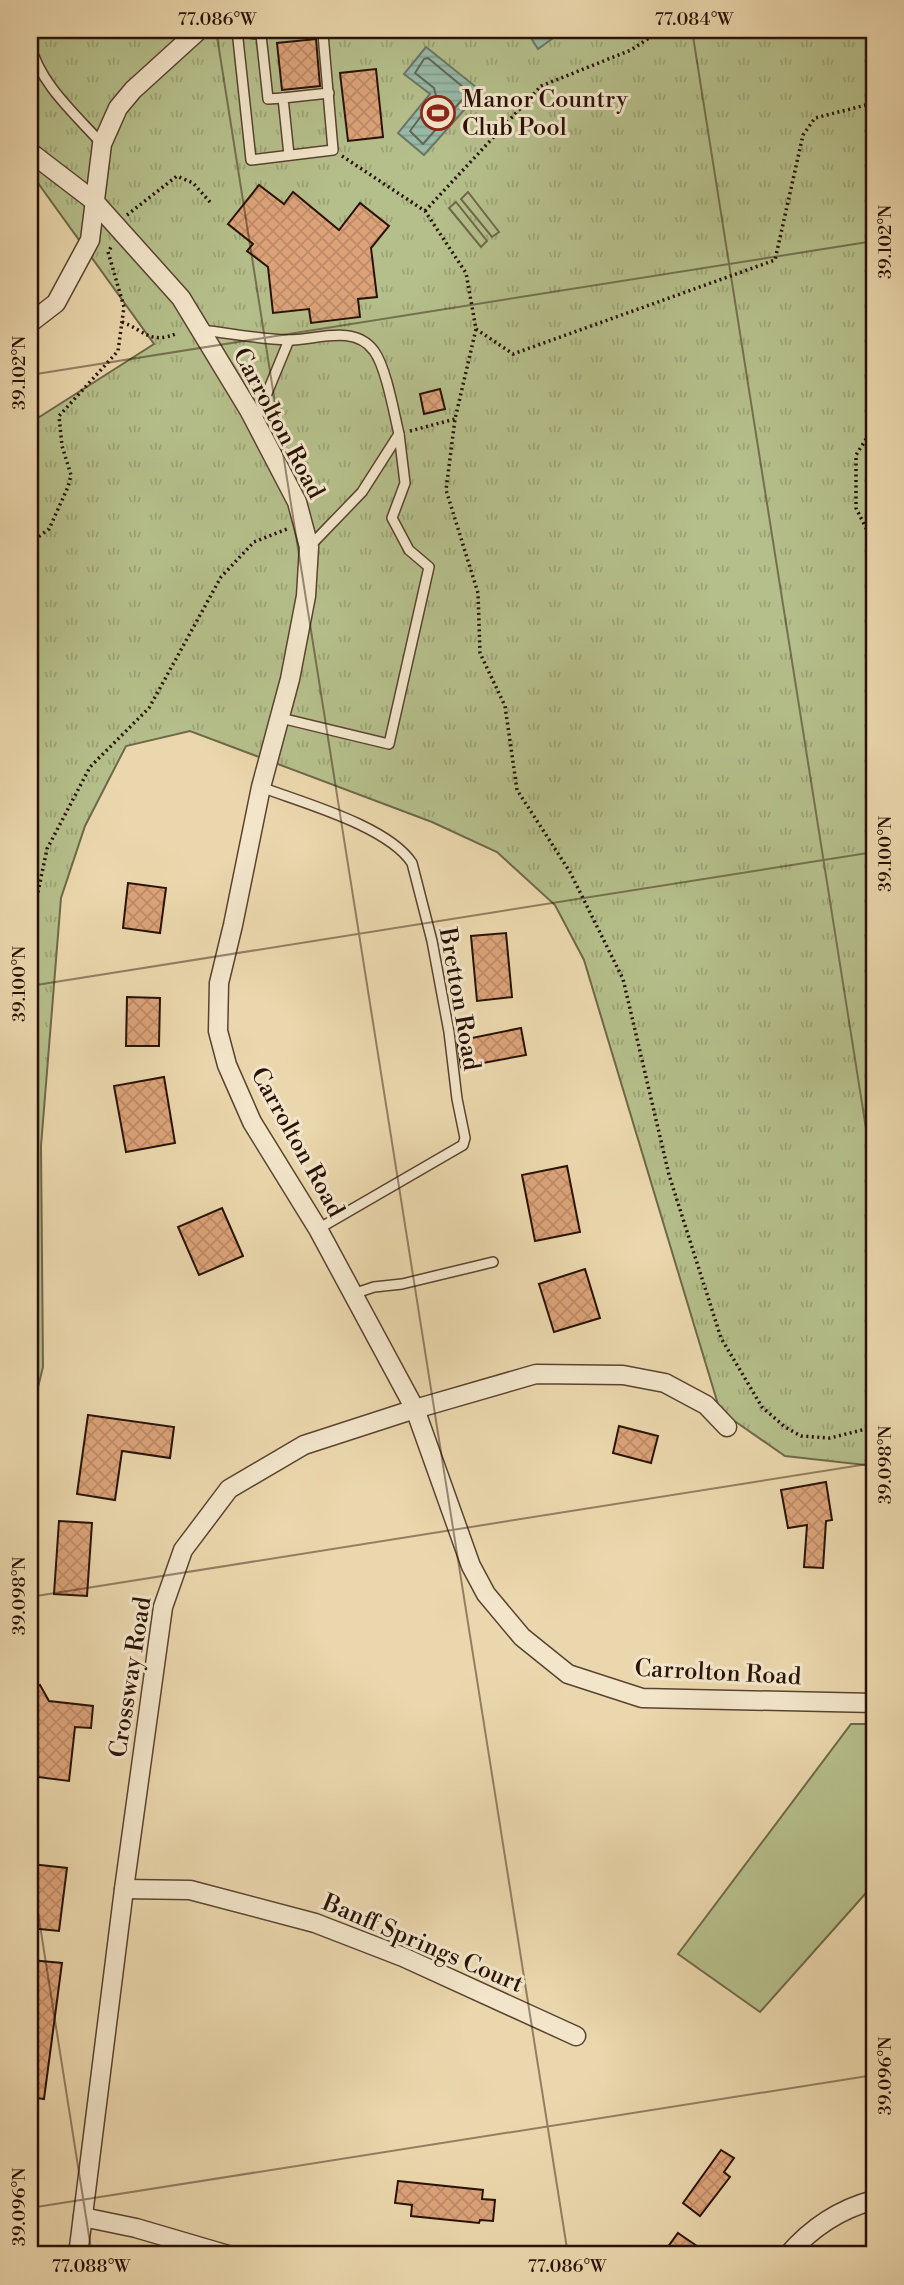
<svg xmlns="http://www.w3.org/2000/svg" width="904" height="2285" font-family="'Libre Bodoni',serif">
  <defs>
    <pattern id="grass-tufts" width="24" height="20" patternUnits="userSpaceOnUse" patternTransform="scale(1.75)"><rect width="24" height="20" fill="#b5bf8b"/><path d="M3 7l-1-3M5 7V3M7 7l1-3M15 17l-1-3M17 17v-4M19 17l1-3" fill="none" stroke="#9ca376"/></pattern>
    <pattern id="water-rules" width="6" height="5" patternUnits="userSpaceOnUse" patternTransform="scale(1.75)"><rect width="6" height="5" fill="#98baa8"/><path d="M0 2.5h6" fill="none" stroke="#839f8f"/></pattern>
    <pattern id="building-cross-hatch" width="8" height="8" patternUnits="userSpaceOnUse" patternTransform="scale(1.75)"><rect width="8" height="8" fill="#dca379"/><path d="M0 0l8 8M0 8l8-8" fill="none" stroke="#bd8b67"/></pattern>
  </defs>
  <rect width="100%" height="100%" fill="#ebd7ad"/>
  <filter id="stains"><feTurbulence type="fractalNoise" baseFrequency=".00286" numOctaves="4"/><feColorMatrix values="0 0 0 0 .2 0 0 0 0 .09 0 0 0 0 .02 0 0 0 .5 -.17"/></filter>
  <radialGradient id="worn" r=".72"><stop offset=".6" stop-color="#630" stop-opacity="0"/><stop offset="1" stop-color="#630" stop-opacity=".3"/></radialGradient>
  <!-- grass -->
  <polygon fill="url(#grass-tufts)" stroke="#6f6849" stroke-width="2" points="30,30 874,30 874,1466 785,1456 720,1411 584,960 555,905 497,852 432,822 190,731 126,746 85,826 61,898 41,1146 43,1367 30,1420 30,423 154,344 30,172"/>
  <!-- park -->
  <g fill="#b5bf8b" stroke="#6f6849" stroke-width="2">
    <polygon points="468,192 499,232 492,237 461,199"/>
    <polygon points="456,202 487,241 481,247 449,208"/>
    <polygon points="851,1724 874,1724 874,1884 760,2012 678,1954"/>
  </g>
  <!-- water -->
  <g fill="url(#water-rules)" stroke="#6c7768" stroke-width="2">
    <polygon points="526,30 564,30 538,49"/>
    <polygon points="426,47 481,91 424,155 398,133 430,94 404,74"/>
  </g>
  <g fill="none" stroke-linecap="round" stroke-linejoin="round">
    <!-- shore -->
    <polygon stroke="#606658" stroke-width="2" points="428,58 469,92 423,144 410,131 436,96 434,88 415,73 424,59"/>
  </g>
  <!-- building -->
  <g fill="url(#building-cross-hatch)" stroke="#291207" stroke-width="2">
    <polygon points="316,39 320,86 282,90 277,43"/>
    <polygon points="376,69 383,137 348,141 340,73"/>
    <polygon points="259,185 284,204 293,192 339,230 360,203 389,226 371,248 377,297 358,299 360,317 311,323 309,309 273,313 268,267 247,251 253,244 228,224"/>
    <polygon points="440,389 445,409 424,414 420,394"/>
    <polygon points="128,883 166,888 160,933 123,928"/>
    <polygon points="506,933 512,997 477,1001 471,936"/>
    <polygon points="127,997 160,998 159,1046 126,1046"/>
    <polygon points="521,1028 526,1055 461,1067 457,1041"/>
    <polygon points="164,1077 175,1143 126,1152 114,1086"/>
    <polygon points="567,1166 580,1232 535,1241 522,1175"/>
    <polygon points="222,1208 243,1256 199,1275 178,1227"/>
    <polygon points="585,1269 600,1318 554,1332 539,1284"/>
    <polygon points="88,1415 174,1427 170,1458 122,1451 115,1500 77,1494"/>
    <polygon points="619,1426 658,1436 651,1463 613,1453"/>
    <polygon points="826,1482 832,1520 826,1521 823,1568 804,1567 807,1525 788,1528 781,1490"/>
    <polygon points="59,1521 92,1523 87,1596 54,1594"/>
    <polygon points="40,1685 49,1701 93,1706 91,1728 75,1727 69,1781 30,1776 33,1720 30,1714 30,1691"/>
    <polygon points="31,1864 67,1868 59,1931 30,1928"/>
    <polygon points="30,1960 62,1963 44,2099 30,2097"/>
    <polygon points="721,2150 734,2158 724,2172 730,2177 700,2216 683,2203"/>
    <polygon points="398,2181 483,2190 482,2199 495,2200 493,2221 480,2220 479,2223 411,2216 412,2205 395,2203"/>
    <polygon points="678,2233 710,2255 662,2255"/>
  </g>
  <g fill="none" stroke-linecap="round" stroke-linejoin="round">
    <!-- lane casing -->
    <g stroke="#5a4330" stroke-width="12">
      <g id="lane">
        <polyline points="237,30 251,160 333,150 323,34 320,30"/>
        <polyline points="238,31 261,35 268,99 283,98"/>
        <path d="M30 44C40 84 75 114 102 144"/>
        <polyline points="289,155 283,98 329,93"/>
        <path d="M201 330C229 333 259 339 287 340 314 341 354 323 374 351 386 367 394 413 399 434L362 492 309 547"/>
        <polyline points="256,420 289,340"/>
        <polyline points="281,718 389,744 429,567 409,550 392,518 405,483 399,434"/>
        <path d="M261 787C303 803 388 826 412 863L432 941 449 1032 457 1099 465 1138 463 1145 318 1229"/>
        <polyline points="353,1294 374,1287 402,1284 493,1262"/>
      </g>
    </g>
    <!-- street casing -->
    <g stroke="#5a4330" stroke-width="21">
      <g id="street">
        <polyline points="30,152 94,201 181,298 249,410 297,502 309,547 306,596 290,679 261,787 233,925 219,983 218,1031 227,1065 252,1122 318,1229 415,1409 471,1566 486,1594 522,1637 568,1674 642,1698 874,1703"/>
        <polyline points="30,323 56,303 90,240 102,144 118,108 133,90 199,30"/>
        <polyline points="124,1889 190,1890 315,1923 403,1957 576,2036"/>
        <polyline points="83,2217 136,2228 228,2255"/>
        <polyline points="78,2255 124,1889 163,1607 183,1550 229,1489 304,1445 415,1409 536,1374 623,1375 665,1383 706,1405 727,1427"/>
        <path d="M788 2255C811 2228 840 2209 874 2200"/>
      </g>
    </g>
    <!-- path -->
    <g stroke="#291207" stroke-width="3.5" stroke-dasharray="2 3.5" stroke-linecap="butt">
      <polyline points="342,156 425,211 466,273 476,329 455,419 446,490 478,593 480,653 505,706 517,790 570,872 623,979 669,1175 721,1338 762,1407 785,1427 801,1436 830,1438 874,1427"/>
      <polyline points="425,211 541,86 631,50 661,30"/>
      <polyline points="127,215 177,176 193,183 210,202"/>
      <path d="M122 322C146 331 149 345 178 333"/>
      <polyline points="476,329 513,354 775,260 803,135 815,118 874,103"/>
      <polyline points="410,431 455,419"/>
      <polyline points="874,433 870,433 856,455 856,508 874,544"/>
      <polyline points="30,543 49,529 68,487 71,475 62,446 59,416 118,351 124,307 108,252 111,247"/>
      <polyline points="30,930 47,849 90,767 149,708 221,577 254,542 287,529"/>
    </g>
    <!-- lane -->
    <use href="#lane" stroke="#f2e5ca" stroke-width="9"/>
    <!-- street -->
    <use href="#street" stroke="#f2e5ca" stroke-width="18"/>
  </g>
  <!-- ticks -->
  <path fill="none" stroke="#291207" stroke-width="2" stroke-opacity="0.45" d="M216 30 568 2255M692 30 874 1179M30 375 874 241M30 986 874 852M30 1597 874 1463M30 1862 92 2255M30 2208 874 2075"/>
  <!-- icons -->
  <defs>
    <g id="stadium-ring" transform="scale(1.75)"><circle r="9.5" fill="#f2e5ca" stroke="#8f2418" stroke-width="1.5"/><path d="M0-5a6.5 5 0 1 0 0 10a6.5 5 0 1 0 0-10ZM-3.5-1.8h7v3.6h-7Z" fill="#8f2418"/></g>
  </defs>
  <g fill-rule="evenodd">
    <use href="#stadium-ring" x="438" y="113"/>
  </g>
  <g text-anchor="middle" stroke-width="6" stroke-linejoin="round" paint-order="stroke">
    <!-- poi labels -->
    <g font-size="24" fill="#291207" stroke="#f2e5ca" text-anchor="start">
      <text x="462" y="107">Manor Country<tspan x="462" dy="28">Club Pool</tspan></text>
    </g>
    <!-- street labels -->
    <g font-size="24" fill="#291207" stroke="#f2e5ca">
      <text transform="translate(279 423) rotate(62)" y="8">Carrolton Road</text>
      <text transform="translate(460 999) rotate(80)" y="8">Bretton Road</text>
      <text transform="translate(298 1142) rotate(61)" y="8">Carrolton Road</text>
      <text transform="translate(718 1672) rotate(3)" y="8">Carrolton Road</text>
      <text transform="translate(130 1677) rotate(-81)" y="8">Crossway Road</text>
      <text transform="translate(423 1943) rotate(23)" y="8">Banff Springs Court</text>
    </g>
  </g>
  <!-- margin -->
  <rect width="904" height="2285" fill="none" stroke="#ebd7ad" stroke-width="77"/>
  <rect x="38" y="38" width="828" height="2208" fill="none" stroke="#291207" stroke-width="2.5"/>
  <g font-size="18" text-anchor="middle" fill="#291207">
    <text x="217" y="25">77.086°W</text>
    <text x="694" y="25">77.084°W</text>
    <text transform="translate(885 242) rotate(-90)" y="6">39.102°N</text>
    <text transform="translate(19 373) rotate(-90)" y="6">39.102°N</text>
    <text transform="translate(885 854) rotate(-90)" y="6">39.100°N</text>
    <text transform="translate(19 984) rotate(-90)" y="6">39.100°N</text>
    <text transform="translate(885 1465) rotate(-90)" y="6">39.098°N</text>
    <text transform="translate(19 1596) rotate(-90)" y="6">39.098°N</text>
    <text transform="translate(885 2076) rotate(-90)" y="6">39.096°N</text>
    <text transform="translate(19 2207) rotate(-90)" y="6">39.096°N</text>
    <text x="91" y="2272">77.088°W</text>
    <text x="567" y="2272">77.086°W</text>
  </g>
  <rect width="100%" height="100%" filter="url(#stains)"/>
  <rect width="100%" height="100%" fill="url(#worn)"/>
</svg>
